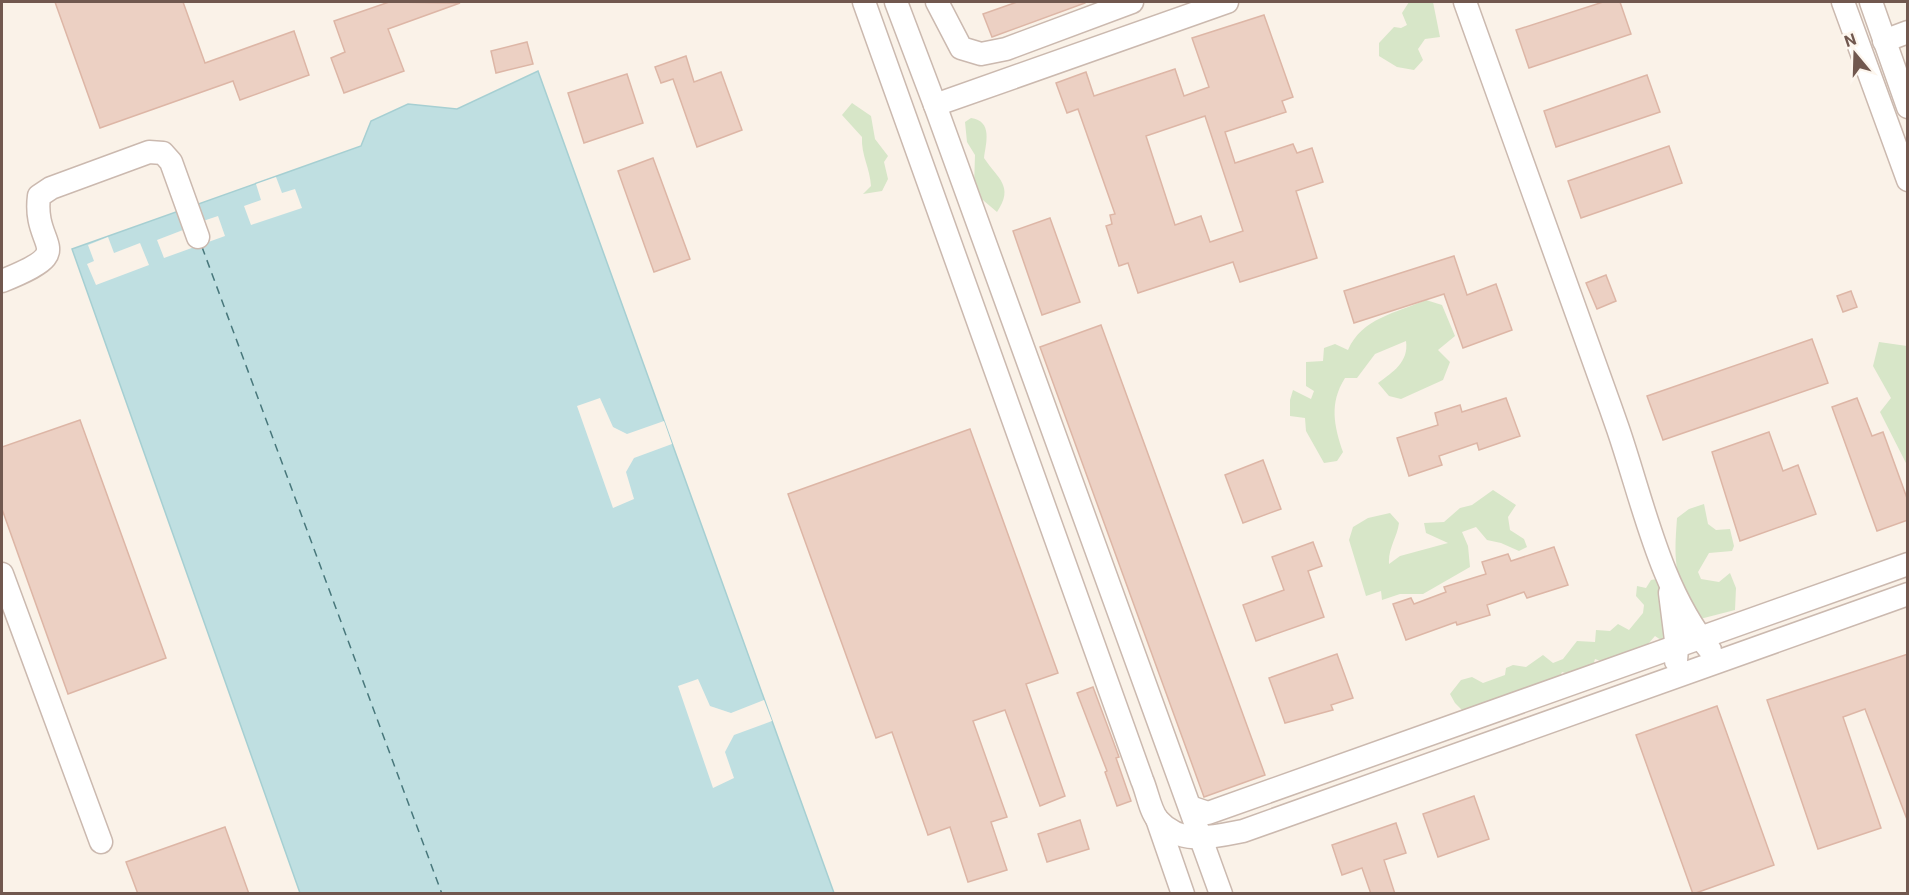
<svg xmlns="http://www.w3.org/2000/svg" width="1909" height="895" font-family="Roboto,sans-serif">
  <rect width="100%" height="100%" fill="#faf2e8"/>
  <!-- green -->
  <g fill="#d7e6c8">
    <polygon points="1409,2 1433,2 1440,37 1425,39 1418,49 1423,60 1414,70 1397,67 1379,56 1379,43 1394,27 1401,28 1407,25 1402,13"/>
    <path d="M852 103 871 116 875 139 888 156 884 162 888 179 882 191 863 194 871 186C870 168 861 155 862 137L842 115Z"/>
    <path d="M971 118C993 121 986 143 984 158 997 178 1015 186 997 212L977 195 974 187 975 155 967 142 965 122Z"/>
    <path d="M1426 300 1442 305 1455 336 1438 350 1450 362 1443 380 1401 399 1389 396 1378 383C1393 372 1409 362 1406 341L1375 354 1357 378H1345C1329 403 1334 426 1343 452L1337 461 1324 463 1306 431 1305 418 1290 416V400L1293 390 1311 399 1314 391 1306 386V362L1323 361 1324 348 1335 344 1348 350C1362 318 1396 313 1426 300Z"/>
    <polygon points="1879,342 1907,346 1907,465 1880,412 1891,398 1873,366"/>
    <path d="M1493 490 1516 505 1508 517 1510 530 1524 539 1527 547 1519 551 1501 543 1487 540 1476 527 1462 532 1468 546 1470 567 1423 594H1400L1382 600 1381 591 1366 596 1349 540 1353 527 1368 518 1390 513 1399 523C1397 538 1388 548 1389 564L1400 556 1448 543 1426 533 1424 523 1444 522 1460 508 1472 505Z"/>
    <path d="M1704 504 1708 524 1716 530 1730 529 1734 546 1732 551 1709 553 1698 572 1701 579 1719 582 1730 573 1736 588 1735 610 1700 619C1697 608 1689 606 1685 596 1673 567 1675 548 1677 518L1689 509Z"/>
    <polygon points="1662,578 1670,636 1664,642 1655,636 1642,651 1609,664 1595,659 1592,669 1577,677 1562,672 1558,682 1467,715 1455,703 1450,694 1461,680 1472,677 1483,683 1505,675 1506,668 1513,665 1526,667 1543,655 1553,663 1563,659 1577,641 1595,642 1596,630 1610,631 1618,624 1629,630 1643,613 1644,605 1636,596 1637,586 1646,588 1651,580"/>
  </g>
  <!-- water -->
  <polygon fill="#bfdfe1" stroke="#a6cfd2" stroke-width="1.5" points="538,71 834,893 300,893 72,249 361,146 371,121 408,104 457,109"/>
  <!-- pier -->
  <g fill="#faf2e8">
    <polygon points="276,177 282,193 295,189 302,208 251,225 244,206 261,200 256,184"/>
    <polygon points="197,205 203,221 218,216 225,236 164,258 157,240 183,230 177,213"/>
    <polygon points="108,237 114,253 140,243 149,265 96,285 87,264 94,261 88,245"/>
    <polygon points="600,398 613,427 627,434 664,421 672,444 634,458 626,472 634,499 613,508 577,406"/>
    <polygon points="698,679 710,706 731,713 764,700 772,721 734,735 725,752 734,778 713,788 678,686"/>
  </g>
  <g fill="none" stroke-linecap="round" stroke-linejoin="round">
    <!-- ferry -->
    <polyline stroke="#48777b" stroke-width="1.5" stroke-dasharray="8 6" stroke-linecap="butt" points="202,247 442,894"/>
  </g>
  <!-- building -->
  <g fill="#ecd0c3" stroke="#ddb6a6" stroke-width="1.5" fill-rule="evenodd">
    <polygon points="55,2 183,2 205,63 294,31 309,75 240,100 233,81 100,128"/>
    <polygon points="389,2 460,3 388,29 404,71 344,93 331,58 345,52 334,21"/>
    <polygon points="1017,2 1085,2 1085,3 992,37 983,14"/>
    <polygon points="1603,2 1620,2 1631,34 1529,68 1516,30"/>
    <path d="M1264 15 1293 97 1282 101 1286 112 1225 132 1235 163 1293 144 1297 153 1312 148 1323 182 1296 191 1317 258 1240 282 1233 262 1138 293 1128 263 1119 266 1106 226 1112 224 1110 215 1115 214 1078 109 1067 113 1056 83 1086 72 1094 96 1175 69 1184 96 1209 87 1192 38ZM1205 116 1243 231 1210 242 1201 216 1175 225 1146 136Z"/>
    <polygon points="527,42 533,64 496,73 491,51"/>
    <polygon points="686,56 694,82 721,72 742,130 697,147 673,79 661,83 655,67"/>
    <polygon points="627,74 643,123 584,143 568,93"/>
    <polygon points="1647,75 1660,112 1556,147 1544,111"/>
    <polygon points="1669,146 1682,183 1581,218 1568,181"/>
    <polygon points="653,158 690,259 654,272 618,171"/>
    <polygon points="1050,218 1080,302 1042,315 1013,231"/>
    <polygon points="1454,256 1467,295 1496,284 1512,330 1463,348 1444,294 1354,323 1344,291"/>
    <polygon points="1606,275 1616,301 1597,309 1586,283"/>
    <polygon points="1851,291 1857,307 1843,312 1837,296"/>
    <polygon points="1101,325 1265,775 1204,797 1040,347"/>
    <polygon points="1812,339 1828,383 1663,440 1647,396"/>
    <polygon points="1506,398 1520,436 1479,450 1477,443 1439,456 1442,465 1409,476 1397,438 1438,425 1435,413 1460,405 1462,412"/>
    <polygon points="1857,398 1872,436 1883,432 1908,501 1908,520 1877,531 1832,407"/>
    <polygon points="80,420 166,658 68,694 2,509 2,447"/>
    <polygon points="970,429 1058,673 1026,684 1065,796 1040,806 1005,710 973,721 1007,817 991,822 1007,870 968,882 950,827 928,835 892,732 876,738 788,494"/>
    <polygon points="1769,432 1783,471 1798,465 1816,514 1740,541 1712,452"/>
    <polygon points="1263,460 1281,509 1243,523 1225,475"/>
    <polygon points="1313,542 1322,566 1308,571 1324,617 1256,641 1243,605 1284,590 1272,557"/>
    <polygon points="1554,547 1568,585 1527,598 1524,592 1487,605 1490,615 1457,625 1456,622 1406,640 1393,604 1411,598 1414,604 1446,592 1444,587 1486,574 1482,562 1508,554 1511,561"/>
    <polygon points="1337,654 1353,698 1331,705 1333,710 1285,723 1269,678"/>
    <polygon points="1908,654 1908,822 1865,709 1843,717 1881,828 1818,849 1767,700"/>
    <polygon points="1093,687 1119,757 1116,758 1131,801 1117,806 1105,772 1107,771 1077,693"/>
    <polygon points="1717,706 1774,865 1693,894 1636,735"/>
    <polygon points="1474,796 1489,839 1438,857 1423,814"/>
    <polygon points="1080,820 1089,849 1047,862 1038,834"/>
    <polygon points="1396,823 1406,853 1384,860 1395,894 1371,894 1362,868 1342,875 1332,845"/>
    <polygon points="225,827 249,894 138,894 126,862"/>
  </g>
  <g fill="none" stroke-linecap="round" stroke-linejoin="round">
    <!-- minor casing -->
    <g stroke="#cbb9af" stroke-width="25">
      <g id="minor">
        <path d="M864 2 1142 780C1147 791 1150 811 1158 820 1181 846 1213 837 1243 831L1908 594"/>
        <polyline points="896,2 935,105"/>
        <polyline points="937,2 961,48 981,54 1006,49 1132,2"/>
        <path d="M1465 2C1515 144 1568 286 1618 429 1643 502 1660 589 1710 650"/>
        <polyline points="1843,2 1908,180"/>
        <polyline points="1871,2 1908,107"/>
        <polyline points="1884,41 1908,32"/>
        <path d="M2 281C82 249 32 250 39 196L51 188 149 152 163 153 171 162 198 237"/>
        <polyline points="2,574 101,842"/>
        <polyline points="1670,593 1677,648 1676,661"/>
        <polyline points="1190,807 1208,813 1908,564"/>
        <polyline points="1157,819 1183,894"/>
        <polyline points="1221,894 935,105 1227,2"/>
      </g>
    </g>
    <!-- minor -->
    <use href="#minor" stroke="#fff" stroke-width="22"/>
  </g>
  <!-- border -->
  <rect width="1909" height="895" fill="none" stroke="#71584f" stroke-width="6"/>
  <!-- north arrow -->
  <g transform="translate(1855 54) rotate(341)" stroke="#fdf6ee" stroke-width="4.5" paint-order="stroke">
  <path d="M0-4.5L10 22L0 15L-10 22Z" fill="#71584f"/>
  <text y="-9" font-size="16" font-weight="bold" text-anchor="middle" fill="#71584f">N</text>
  </g>
</svg>
